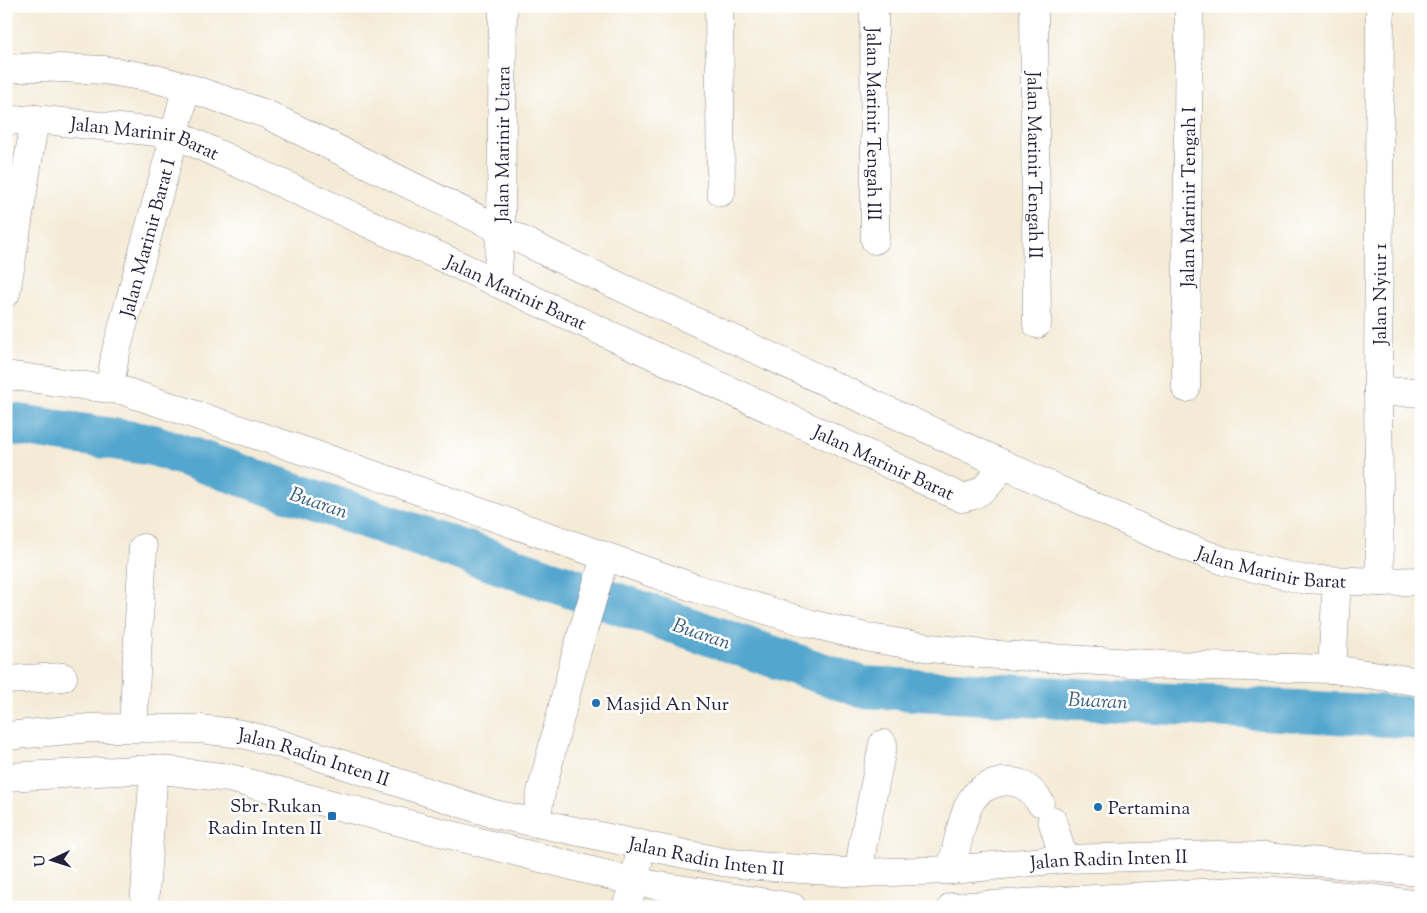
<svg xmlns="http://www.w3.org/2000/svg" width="1427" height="913" font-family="'Sorts Mill Goudy',serif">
  <rect width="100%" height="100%" fill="#fff"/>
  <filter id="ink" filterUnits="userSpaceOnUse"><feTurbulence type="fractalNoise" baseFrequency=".02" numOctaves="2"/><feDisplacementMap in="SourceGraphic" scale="10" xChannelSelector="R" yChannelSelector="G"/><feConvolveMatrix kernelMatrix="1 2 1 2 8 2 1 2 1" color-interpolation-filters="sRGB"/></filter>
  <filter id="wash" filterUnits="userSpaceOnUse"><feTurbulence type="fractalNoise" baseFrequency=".0096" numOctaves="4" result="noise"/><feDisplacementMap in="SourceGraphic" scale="20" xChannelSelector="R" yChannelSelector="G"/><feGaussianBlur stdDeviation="1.12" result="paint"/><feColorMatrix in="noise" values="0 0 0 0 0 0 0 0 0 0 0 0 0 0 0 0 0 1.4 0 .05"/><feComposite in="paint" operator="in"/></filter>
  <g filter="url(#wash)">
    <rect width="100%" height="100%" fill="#f4ebd7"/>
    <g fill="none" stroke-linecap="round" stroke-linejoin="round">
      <!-- river -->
      <polyline stroke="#52a6cd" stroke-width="42" points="6,423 153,445 862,687 1407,717 1421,720"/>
    </g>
  </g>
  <g filter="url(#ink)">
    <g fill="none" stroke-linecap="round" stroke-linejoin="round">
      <!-- minor casing -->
      <g stroke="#8b8689" stroke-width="29">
        <g id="minor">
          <polyline points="719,6 721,192"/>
          <path id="s1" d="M874 6 875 240"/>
          <path id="s2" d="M1034 6 1037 324"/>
          <polyline points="1380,6 1378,392 1380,582"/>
          <path id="s3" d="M6 69 36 67 104 70 152 78 186 87 266 114 558 258 1165 539 1224 561 1301 579 1380 582 1421 581"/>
          <path id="s4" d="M6 121 35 119 175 134 962 498C985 494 991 482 1003 464"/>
          <path id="s5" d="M497 283 501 229 503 6"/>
          <polyline points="6,293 35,119"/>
          <polyline points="6,375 124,391 340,463 698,589 808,623 870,638 931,648 983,654 1166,665 1332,669 1421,682"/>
          <path id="s6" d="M110 388 115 355 175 134 186 87"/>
          <path id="s7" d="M1186 388 1189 6"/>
          <polyline points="1378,392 1421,392"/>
          <polyline points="1332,669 1337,581"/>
          <polyline points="6,680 63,677"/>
          <polyline points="133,727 143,548"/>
          <polyline points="1052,820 1064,859"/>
          <polyline points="536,823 540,797 576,654 605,557"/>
          <path d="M951 870C954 857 957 845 960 832 967 806 971 788 1001 782 1020 779 1030 788 1040 802"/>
          <polyline points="859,873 863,843 883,744"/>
          <polyline points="144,907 154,769"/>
          <polyline points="626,907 635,882 641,844"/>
        </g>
      </g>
      <!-- major casing -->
      <g stroke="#8b8689" stroke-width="29">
        <g id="major">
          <path id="s8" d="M6 736 90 728 200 729 242 734 281 744 494 814 723 862 758 866 859 873 951 870 1064 859 1217 855 1266 857 1421 872"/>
          <polyline points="6,777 154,769 229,778 635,882 792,907"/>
          <polyline points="952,907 1255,890 1315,893 1378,899 1421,905"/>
        </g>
      </g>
      <!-- minor -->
      <use href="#minor" stroke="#fff" stroke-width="28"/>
      <!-- major -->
      <use href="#major" stroke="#fff" stroke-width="28"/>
    </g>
  </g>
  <!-- markers -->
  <g fill="#1f6fb2" stroke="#fff" stroke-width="2">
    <circle cx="596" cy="703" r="5"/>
    <circle cx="1098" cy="807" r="5"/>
    <rect x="327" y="811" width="10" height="10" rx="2.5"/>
  </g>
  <g text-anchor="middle" stroke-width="5" stroke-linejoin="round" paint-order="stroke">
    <!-- street labels -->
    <g font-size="19" fill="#22223b" stroke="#fff">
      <text dy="7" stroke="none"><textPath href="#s1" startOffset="118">Jalan Marinir Tengah III</textPath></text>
      <text dy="7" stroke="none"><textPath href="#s4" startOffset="141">Jalan Marinir Barat</textPath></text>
      <text dy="7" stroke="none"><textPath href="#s5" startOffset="139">Jalan Marinir Utara</textPath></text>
      <text dy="7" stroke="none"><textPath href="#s2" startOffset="159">Jalan Marinir Tengah II</textPath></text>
      <text dy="7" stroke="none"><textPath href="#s7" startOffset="191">Jalan Marinir Tengah I</textPath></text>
      <text dy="7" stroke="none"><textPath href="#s6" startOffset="155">Jalan Marinir Barat I</textPath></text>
      <text dy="7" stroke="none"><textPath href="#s4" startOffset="546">Jalan Marinir Barat</textPath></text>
      <text transform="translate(1379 294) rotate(-90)" y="7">Jalan Nyiur 1</text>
      <text dy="7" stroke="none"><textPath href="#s4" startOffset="951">Jalan Marinir Barat</textPath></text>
      <text dy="7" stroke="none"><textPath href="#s3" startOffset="1372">Jalan Marinir Barat</textPath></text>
      <text dy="7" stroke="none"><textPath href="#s8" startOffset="312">Jalan Radin Inten II</textPath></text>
      <text dy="7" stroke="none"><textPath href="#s8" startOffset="718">Jalan Radin Inten II</textPath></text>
      <text dy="7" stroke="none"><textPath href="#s8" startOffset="1122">Jalan Radin Inten II</textPath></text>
    </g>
    <!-- poi labels -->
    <g font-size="19" fill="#22223b" stroke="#fff" text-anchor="start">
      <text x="606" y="710">Masjid An Nur</text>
      <text x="322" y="812" text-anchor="end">Sbr. Rukan<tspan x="322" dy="22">Radin Inten II</tspan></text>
      <text x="1108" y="814">Pertamina</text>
    </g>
    <!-- water labels -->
    <g font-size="20" font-style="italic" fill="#385d7d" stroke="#fff">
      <text transform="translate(319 502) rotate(19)" y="7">Buaran</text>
      <text transform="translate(702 633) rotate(19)" y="7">Buaran</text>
      <text transform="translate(1098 700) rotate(3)" y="7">Buaran</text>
    </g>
  </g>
  <!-- margin -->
  <rect width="1427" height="913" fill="none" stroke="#fff" stroke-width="25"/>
  <!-- north arrow -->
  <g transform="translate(52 860) rotate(266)" stroke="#ffffff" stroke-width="4" paint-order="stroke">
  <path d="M0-4L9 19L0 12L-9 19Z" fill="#22223b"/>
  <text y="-8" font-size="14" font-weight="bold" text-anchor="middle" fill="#22223b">U</text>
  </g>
</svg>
